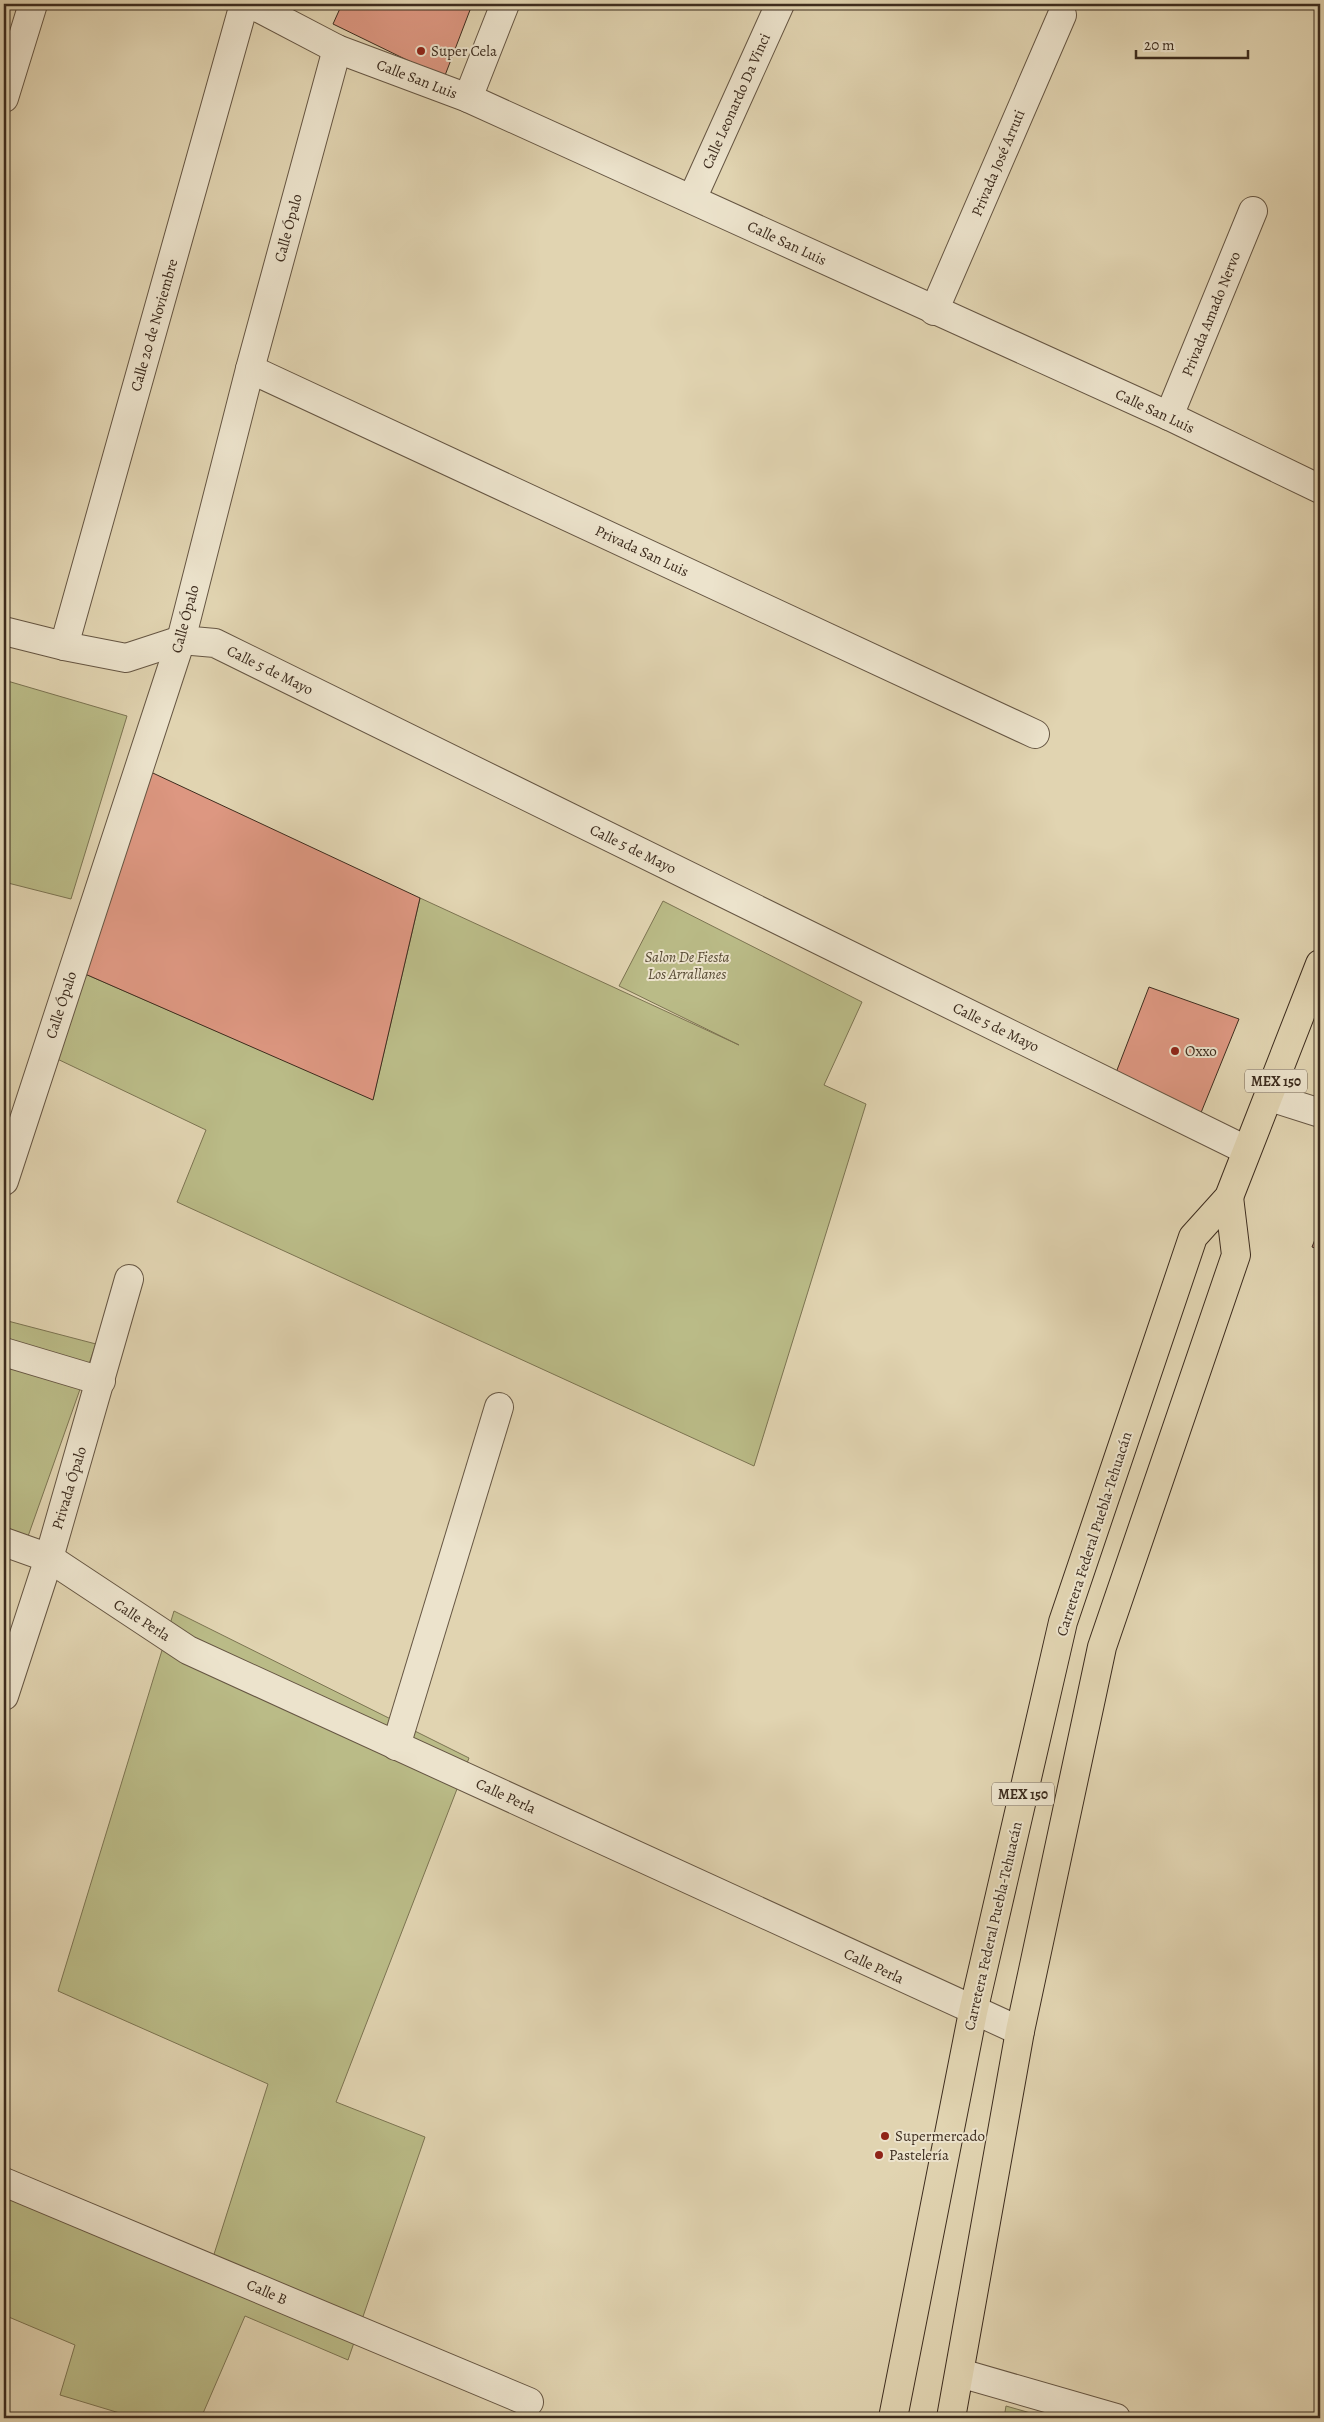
<svg xmlns="http://www.w3.org/2000/svg" width="1324" height="2422" font-family="Alegreya,serif">
  <rect width="100%" height="100%" fill="#e1d4b1"/>
  <filter id="stains"><feTurbulence type="fractalNoise" baseFrequency=".004" numOctaves="4"/><feColorMatrix values="0 0 0 0 .2 0 0 0 0 .09 0 0 0 0 .02 0 0 0 .5 -.17"/></filter>
  <radialGradient id="worn" r=".72"><stop offset=".6" stop-color="#630" stop-opacity="0"/><stop offset="1" stop-color="#630" stop-opacity=".3"/></radialGradient>
  <!-- green -->
  <g fill="#babb87" stroke="#7c7452">
    <polygon points="4,680 127,716 71,899 4,882"/>
    <polygon points="420,898 739,1045 619,986 663,901 862,1002 824,1085 866,1104 754,1466 177,1202 206,1130 51,1056 76,970 373,1099"/>
    <polygon points="4,1320 96,1344 26,1542 4,1534"/>
    <polygon points="174,1611 469,1758 336,2102 425,2137 348,2360 245,2316 201,2418 136,2418 60,2395 75,2345 4,2315 4,2184 209,2270 268,2084 58,1991"/>
    <polygon points="1006,2406 1048,2418 1004,2418"/>
  </g>
  <!-- building -->
  <g fill="#dd9781" stroke="#3d2c1e">
    <polygon points="342,4 454,4 470,10 444,78 333,24"/>
    <polygon points="140,767 420,898 373,1100 76,970"/>
    <polygon points="1149,987 1239,1019 1196,1125 1112,1083"/>
    <polygon points="1320,1227 1320,1250 1312,1247"/>
  </g>
  <g fill="none" stroke-linecap="round" stroke-linejoin="round">
    <!-- minor casing -->
    <g stroke="#665643" stroke-width="30">
      <g id="minor">
        <polyline points="251,4 337,49 468,98 1169,416 1320,489"/>
        <polyline points="4,98 33,4"/>
        <polyline points="468,98 505,4"/>
        <polyline points="692,199 780,4"/>
        <polyline points="934,311 1062,15"/>
        <polyline points="250,369 1035,734"/>
        <polyline points="1169,416 1253,211"/>
        <polyline points="4,631 64,646 126,658 181,640 215,643 1246,1150"/>
        <polyline points="64,646 244,4"/>
        <polyline points="1270,1097 1320,1113"/>
        <polyline points="4,1181 181,640 250,369 337,49"/>
        <polyline points="4,1352 101,1381"/>
        <polyline points="4,1542 49,1558 188,1650 1020,2031"/>
        <polyline points="4,1696 49,1558 129,1279"/>
        <polyline points="396,1746 499,1407"/>
        <polyline points="4,2182 529,2402"/>
        <polyline points="960,2373 1116,2418"/>
      </g>
    </g>
    <!-- major casing -->
    <g stroke="#3d2c1e" stroke-width="30">
      <g id="major">
        <polyline points="893,2418 973,2012 1063,1622 1193,1237 1229,1197 1320,964"/>
        <polyline points="951,2418 1020,2031 1102,1647 1236,1255 1229,1197"/>
      </g>
    </g>
    <!-- minor -->
    <use href="#minor" stroke="#ece3cc" stroke-width="28"/>
    <!-- major -->
    <use href="#major" stroke="#e1d4b1" stroke-width="28"/>
  </g>
  <!-- markers -->
  <g fill="#8f2418" stroke="#ece3cc" stroke-width="2">
    <circle cx="421" cy="51" r="5"/>
    <circle cx="1175" cy="1051" r="5"/>
    <circle cx="885" cy="2136" r="5"/>
    <circle cx="879" cy="2155" r="5"/>
  </g>
  <g text-anchor="middle" stroke-width="4" stroke-linejoin="round" paint-order="stroke">
    <!-- shield labels -->
    <g fill="#ece3cc" stroke="#726352" stroke-width="1">
      <rect x="1245" y="1069.5" width="62" height="23" rx="4"/>
      <rect x="992" y="1782.5" width="62" height="23" rx="4"/>
    </g>
    <g font-size="14" font-weight="bold" fill="#3d2c1e">
      <text x="1276" y="1086">MEX 150</text>
      <text x="1023" y="1799">MEX 150</text>
    </g>
    <!-- poi labels -->
    <g font-size="15" fill="#3d2c1e" stroke="#ece3cc" text-anchor="start">
      <text x="431" y="56">Super Cela</text>
      <text x="1185" y="1056">Oxxo</text>
      <text x="895" y="2141">Supermercado</text>
      <text x="889" y="2160">Pastelería</text>
    </g>
    <!-- street labels -->
    <g font-size="15" fill="#3d2c1e" stroke="#ece3cc">
      <text transform="translate(417 79) rotate(21)" y="5">Calle San Luis</text>
      <text transform="translate(736 101) rotate(-66)" y="5">Calle Leonardo Da Vinci</text>
      <text transform="translate(998 163) rotate(-67)" y="5">Privada José Arruti</text>
      <text transform="translate(288 228) rotate(-75)" y="5">Calle Ópalo</text>
      <text transform="translate(787 243) rotate(25)" y="5">Calle San Luis</text>
      <text transform="translate(1211 314) rotate(-68)" y="5">Privada Amado Nervo</text>
      <text transform="translate(154 325) rotate(-74)" y="5">Calle 20 de Noviembre</text>
      <text transform="translate(1155 411) rotate(25)" y="5">Calle San Luis</text>
      <text transform="translate(642 551) rotate(25)" y="5">Privada San Luis</text>
      <text transform="translate(185 619) rotate(-75)" y="5">Calle Ópalo</text>
      <text transform="translate(270 670) rotate(26)" y="5">Calle 5 de Mayo</text>
      <text transform="translate(633 849) rotate(26)" y="5">Calle 5 de Mayo</text>
      <text transform="translate(61 1005) rotate(-72)" y="5">Calle Ópalo</text>
      <text transform="translate(996 1027) rotate(26)" y="5">Calle 5 de Mayo</text>
      <text transform="translate(69 1488) rotate(-73)" y="5">Privada Ópalo</text>
      <text transform="translate(1094 1534) rotate(-72)" y="5">Carretera Federal Puebla-Tehuacán</text>
      <text transform="translate(142 1620) rotate(33)" y="5">Calle Perla</text>
      <text transform="translate(506 1796) rotate(25)" y="5">Calle Perla</text>
      <text transform="translate(993 1926) rotate(-77)" y="5">Carretera Federal Puebla-Tehuacán</text>
      <text transform="translate(874 1966) rotate(25)" y="5">Calle Perla</text>
      <text transform="translate(267 2292) rotate(23)" y="5">Calle B</text>
    </g>
    <!-- park labels -->
    <g font-size="15" font-style="italic" fill="#564933" stroke="#ece3cc">
      <text x="687" y="962">Salon De Fiesta<tspan x="687" dy="17">Los Arrallanes</tspan></text>
    </g>
  </g>
  <!-- margin -->
  <rect width="1324" height="2422" fill="none" stroke="#e1d4b1" stroke-width="20"/>
  <rect x="5" y="5" width="1314" height="2412" fill="none" stroke="#3d2c1e" stroke-width="2.5"/>
  <rect x="10" y="10" width="1304" height="2402" fill="none" stroke="#3d2c1e"/>
  <!-- scale -->
  <path d="M1136 50v8h112v-8" fill="none" stroke="#3d2c1e" stroke-width="2.5"/>
  <text x="1144" y="50" font-size="15" fill="#3d2c1e" stroke="#ece3cc" stroke-width="4" paint-order="stroke">20 m</text>
  <rect width="100%" height="100%" filter="url(#stains)"/>
  <rect width="100%" height="100%" fill="url(#worn)"/>
</svg>
